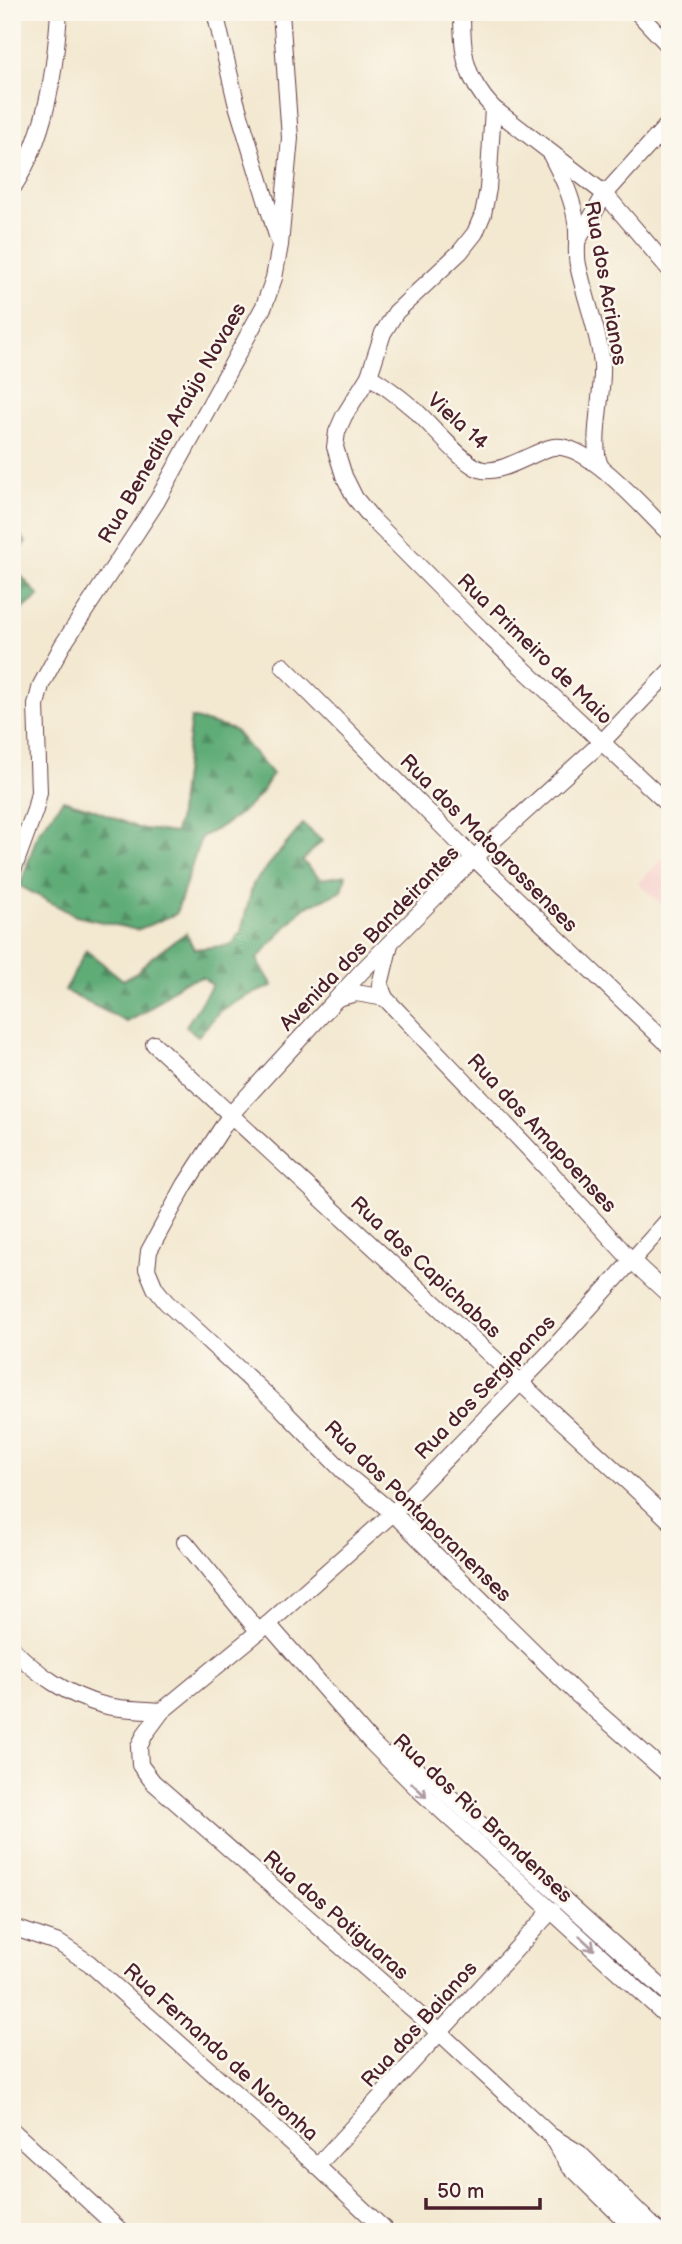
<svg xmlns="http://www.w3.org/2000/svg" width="682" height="2244" font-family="'Balsamiq Sans',sans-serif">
  <defs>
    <pattern id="forest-firs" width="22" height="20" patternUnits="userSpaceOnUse" patternTransform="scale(1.75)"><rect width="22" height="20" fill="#5eac77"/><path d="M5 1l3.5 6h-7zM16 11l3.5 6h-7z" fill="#508b62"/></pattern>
  </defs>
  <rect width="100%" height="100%" fill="#fbf7ec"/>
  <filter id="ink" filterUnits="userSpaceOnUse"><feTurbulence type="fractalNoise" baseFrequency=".0143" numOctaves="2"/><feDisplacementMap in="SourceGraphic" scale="14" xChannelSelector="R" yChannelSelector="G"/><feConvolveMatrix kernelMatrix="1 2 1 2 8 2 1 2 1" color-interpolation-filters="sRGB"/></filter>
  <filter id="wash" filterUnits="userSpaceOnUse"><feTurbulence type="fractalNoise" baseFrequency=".00686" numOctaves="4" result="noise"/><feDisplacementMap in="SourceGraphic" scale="28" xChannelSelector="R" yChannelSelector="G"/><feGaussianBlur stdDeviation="1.57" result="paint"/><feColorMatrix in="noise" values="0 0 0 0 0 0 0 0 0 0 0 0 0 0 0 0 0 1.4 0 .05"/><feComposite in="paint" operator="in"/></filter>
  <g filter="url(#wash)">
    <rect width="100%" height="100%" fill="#f3e8d0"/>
    <!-- built -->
    <polygon fill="#f7d0cc" points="670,852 670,912 638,883"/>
    <!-- forest -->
    <g fill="url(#forest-firs)" stroke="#546651" stroke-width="2">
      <polygon points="12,525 26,542 12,562"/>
      <polygon points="12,566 39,596 17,614 12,615"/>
      <path d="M191 718 234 730 272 774C258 805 230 823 201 837L176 914 137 930 76 916 20 886 38 833 63 800 93 809 138 828 175 833 178 821Z"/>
      <polygon points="303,824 322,841 302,861 321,879 346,875 342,891 303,908 257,959 273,986 247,996 221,1010 198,1036 186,1026 212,985 203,977 181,983 147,1011 127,1022 65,991 86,950 123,980 136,973 152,957 186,933 194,949 231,945 241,932 253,884"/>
    </g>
  </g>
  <g filter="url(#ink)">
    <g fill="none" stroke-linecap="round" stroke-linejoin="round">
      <!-- minor casing -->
      <g stroke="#633d44" stroke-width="18">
        <g id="minor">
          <polyline points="215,12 236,102 278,239"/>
          <path d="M462 12C462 53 464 77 493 108L605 194 670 270"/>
          <polyline points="637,12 670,47"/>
          <polyline points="493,108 488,189 483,214 475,233 460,252 396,312 383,333 369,376 344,416 337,432 335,447 344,476 355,498 374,521 480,628 670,806"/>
          <path d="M552 157C563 178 573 199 576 222 579 237 575 251 578 265 585 299 599 331 602 365 604 391 589 448 601 467"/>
          <path d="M12 189C46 137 55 73 59 12"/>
          <polyline points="578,240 605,194 670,122"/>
          <path d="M369 376C386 386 401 398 416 411 432 425 465 467 483 470 502 473 531 454 549 448 584 436 645 511 670 534"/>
          <polyline points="283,666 474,858 670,1046"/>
          <polyline points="670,671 602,742 474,858 362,971 231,1114 185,1185 149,1251 147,1269 155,1288 166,1302 282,1409 349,1477 393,1513 579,1696 670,1776"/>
          <polyline points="12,873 35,810 39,792 36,705 41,685 62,646 157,501 264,306 274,278 280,245 290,138 281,12"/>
          <polyline points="338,998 356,993 385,998 380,985 390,944"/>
          <polyline points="385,998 530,1150 631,1260 670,1296"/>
          <polyline points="154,1044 670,1521"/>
          <polyline points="185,1542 259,1632"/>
          <polyline points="268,1624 371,1742 419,1790 670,2019"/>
          <path d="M12 1648C36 1674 69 1696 103 1705 121 1710 143 1709 162 1711"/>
          <polyline points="392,1754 429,1778 670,1995"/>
          <polyline points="12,1927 59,1943 89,1963 317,2166 387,2232"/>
          <polyline points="12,2130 122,2232"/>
          <polyline points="552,2138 568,2164 637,2232"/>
          <polyline points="317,2166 552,1910"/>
          <polyline points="659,2232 579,2153 551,2136 440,2033 153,1782 140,1765 139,1747 145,1734 162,1711 268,1624 393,1513 548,1354 670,1218"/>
        </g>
      </g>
      <!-- minor -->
      <use href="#minor" stroke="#fff" stroke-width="16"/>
    </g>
    <!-- one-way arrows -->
    <defs><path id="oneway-shaft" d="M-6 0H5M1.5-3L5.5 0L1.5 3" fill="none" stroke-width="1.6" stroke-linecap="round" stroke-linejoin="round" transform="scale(1.75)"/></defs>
    <g stroke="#ae9aa0">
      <use href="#oneway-shaft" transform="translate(419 1790) rotate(44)"/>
      <use href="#oneway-shaft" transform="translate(587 1943) rotate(43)"/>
    </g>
  </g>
  <g text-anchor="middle" stroke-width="5" stroke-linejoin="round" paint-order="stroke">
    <!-- street labels -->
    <g font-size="21" fill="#4a1f2b" stroke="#fbf7ec">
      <text transform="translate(606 283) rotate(80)" y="7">Rua dos Acrianos</text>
      <text transform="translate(458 421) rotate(42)" y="7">Viela 14</text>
      <text transform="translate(172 423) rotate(-60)" y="7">Rua Benedito Araújo Novaes</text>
      <text transform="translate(535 649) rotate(44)" y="7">Rua Primeiro de Maio</text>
      <text transform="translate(489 843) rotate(45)" y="7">Rua dos Matogrossenses</text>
      <text transform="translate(369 938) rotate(-46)" y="7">Avenida dos Bandeirantes</text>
      <text transform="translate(542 1133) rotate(47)" y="7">Rua dos Amapoenses</text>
      <text transform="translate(426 1267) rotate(43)" y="7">Rua dos Capichabas</text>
      <text transform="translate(485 1387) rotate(-46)" y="7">Rua dos Sergipanos</text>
      <text transform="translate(418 1511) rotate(44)" y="7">Rua dos Pontaporanenses</text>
      <text transform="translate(483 1818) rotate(43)" y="7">Rua dos Rio Brandenses</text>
      <text transform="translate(336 1915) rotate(41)" y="7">Rua dos Potiguaras</text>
      <text transform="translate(419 2024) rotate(-48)" y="7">Rua dos Baianos</text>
      <text transform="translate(221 2052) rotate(42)" y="7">Rua Fernando de Noronha</text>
    </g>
  </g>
  <!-- margin -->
  <rect width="682" height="2244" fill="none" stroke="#fbf7ec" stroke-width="42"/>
  <!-- scale -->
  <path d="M426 2198v10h114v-10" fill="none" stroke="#4a1f2b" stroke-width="3.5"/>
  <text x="437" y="2198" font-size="21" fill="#4a1f2b" stroke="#fbf7ec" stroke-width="5" paint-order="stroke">50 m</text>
</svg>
